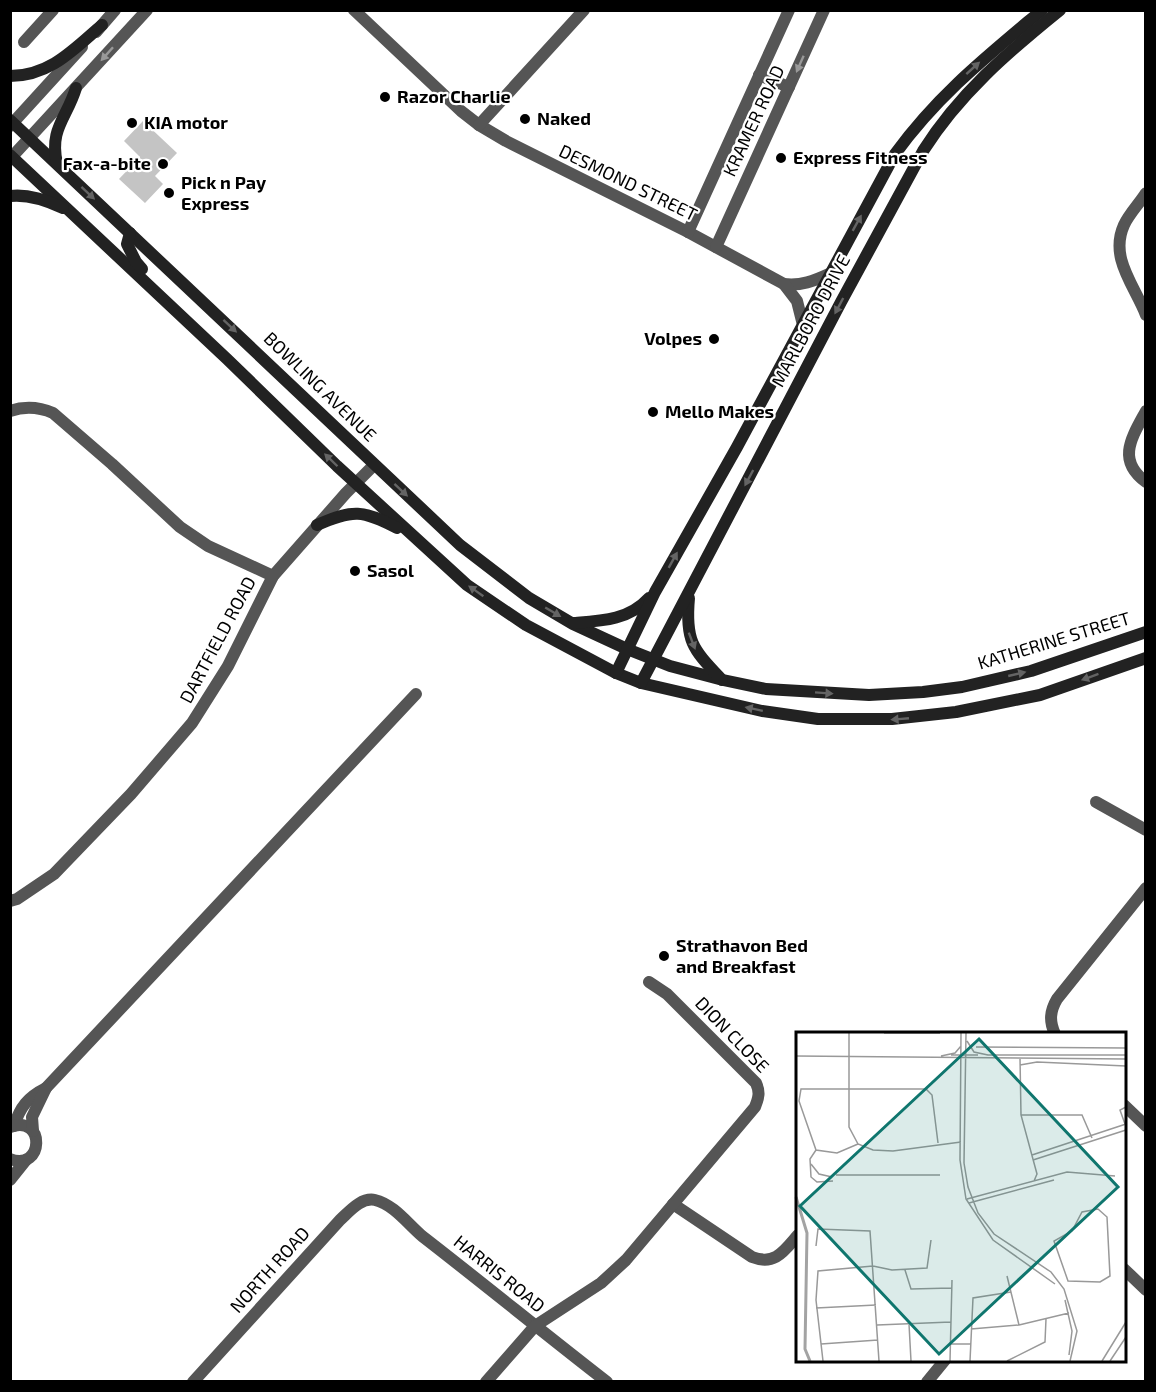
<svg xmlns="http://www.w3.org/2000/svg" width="1156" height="1392" font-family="'Exo 2',sans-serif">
  <rect width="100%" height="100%" fill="#fff"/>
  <!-- building -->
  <polygon fill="#c4c4c4" points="143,121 177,153 155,176 163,184 145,203 119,179 140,157 124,141"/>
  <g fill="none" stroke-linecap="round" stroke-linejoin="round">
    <!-- minor -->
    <g stroke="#555" stroke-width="12">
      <path d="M354 10 461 111 479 125 506 141 688 232 784 284C801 286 814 281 829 274"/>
      <polyline points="24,42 53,10"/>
      <polyline points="759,75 789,87"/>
      <polyline points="479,125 584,10"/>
      <path d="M1146 193C1139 204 1129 214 1124 225 1109 258 1135 286 1146 315"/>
      <polyline points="688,232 789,10"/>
      <polyline points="716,247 824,10"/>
      <polyline points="784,284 797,301 803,325"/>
      <path d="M10 411C25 406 39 407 53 413L112 464 180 527 208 546 273 576"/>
      <path d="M1146 411C1132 437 1116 460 1146 482"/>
      <polyline points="1096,802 1146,830"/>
      <polyline points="10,901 17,899 54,874 131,794 192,723 228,666 273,576 346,493 374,465"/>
      <path d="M1055 1034C1049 1021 1050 1011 1057 999L1146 888"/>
      <polyline points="1124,1105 1146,1126"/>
      <path d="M14 1126C20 1107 28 1097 46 1088"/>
      <path d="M10 1127C46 1114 44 1172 10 1159"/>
      <polyline points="33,1131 32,1117 46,1088 416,694"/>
      <polyline points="10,1180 26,1160"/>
      <path d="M673 1204 752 1257C775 1266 784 1251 798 1235"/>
      <polyline points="1124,1269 1146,1290"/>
      <path d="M193 1382 340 1220C349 1212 361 1197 375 1200 393 1204 408 1224 422 1236 484 1284 545 1334 607 1382"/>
      <path d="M486 1382 535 1326 601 1283 626 1260 755 1107C759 1097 760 1092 756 1083L667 994 649 982"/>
      <polyline points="927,1382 945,1360"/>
    </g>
    <!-- tertiary -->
    <g stroke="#555" stroke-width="12">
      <polyline points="96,32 115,10"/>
      <polyline points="10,126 82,47"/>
      <polyline points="10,159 147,10"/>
    </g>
    <!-- secondary -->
    <g stroke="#222" stroke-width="12">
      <path d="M10 76C50 76 74 49 102 25"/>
      <polyline points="10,120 460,545 529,598 573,624 627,649 670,666 723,680 766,689 869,695 923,692 962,687 1031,671 1146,632"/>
      <polyline points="10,155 227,359 337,466 467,585 526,625 616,673 641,683 762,711 818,719 892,719 956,712 1040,695 1146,658"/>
      <path d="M57 163C49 129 67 118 76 88"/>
      <path d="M10 196C29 194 46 200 63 208"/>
      <polyline points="130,233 127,244 136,262 142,269"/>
      <path d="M317 525C353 509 363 510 397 528"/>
      <path d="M689 598C685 642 693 649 722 680"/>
      <path d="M574 623C602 621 629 620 649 598"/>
      <path d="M616 673 655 592 737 447 895 154C938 95 986 57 1042 10"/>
      <path d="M641 683 841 302 923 151C959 94 1008 52 1060 10"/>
    </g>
  </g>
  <!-- one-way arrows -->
  <defs><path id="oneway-solid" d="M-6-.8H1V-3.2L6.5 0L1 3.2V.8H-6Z" transform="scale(1.5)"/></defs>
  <g fill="#999">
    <use href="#oneway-solid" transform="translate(107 54) rotate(132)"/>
    <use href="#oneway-solid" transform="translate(800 64) rotate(114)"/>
  </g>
  <g fill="#646464">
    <use href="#oneway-solid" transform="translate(973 68) rotate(-42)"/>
    <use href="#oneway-solid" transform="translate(88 193) rotate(43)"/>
    <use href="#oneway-solid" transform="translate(857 223) rotate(-61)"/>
    <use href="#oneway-solid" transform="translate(839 306) rotate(118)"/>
    <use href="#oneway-solid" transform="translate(230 326) rotate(43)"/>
    <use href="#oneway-solid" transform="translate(331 460) rotate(-136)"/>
    <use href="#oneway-solid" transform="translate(749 478) rotate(118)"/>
    <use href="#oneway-solid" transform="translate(401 490) rotate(43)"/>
    <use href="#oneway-solid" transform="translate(673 560) rotate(-61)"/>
    <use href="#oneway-solid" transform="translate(476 591) rotate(-145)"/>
    <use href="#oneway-solid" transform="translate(553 612) rotate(30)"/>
    <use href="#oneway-solid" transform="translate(692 641) rotate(69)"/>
    <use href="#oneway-solid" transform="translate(1017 674) rotate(-13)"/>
    <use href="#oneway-solid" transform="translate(1090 677) rotate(160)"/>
    <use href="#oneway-solid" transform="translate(824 693) rotate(4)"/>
    <use href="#oneway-solid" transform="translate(754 709) rotate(-168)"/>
    <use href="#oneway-solid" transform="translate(900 719) rotate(175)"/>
  </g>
  <!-- markers -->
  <g fill="#000" stroke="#fff" stroke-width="2">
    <circle cx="385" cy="97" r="6"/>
    <circle cx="525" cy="119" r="6"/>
    <circle cx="132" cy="123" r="6"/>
    <circle cx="781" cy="158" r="6"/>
    <circle cx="163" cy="164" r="6"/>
    <circle cx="169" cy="193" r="6"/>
    <circle cx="714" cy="339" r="6"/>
    <circle cx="653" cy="412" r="6"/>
    <circle cx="355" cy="571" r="6"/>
    <circle cx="664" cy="956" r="6"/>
  </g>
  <g text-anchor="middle" stroke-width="4.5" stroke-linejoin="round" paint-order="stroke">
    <!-- poi labels -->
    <g font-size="18" font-weight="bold" fill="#000" stroke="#fff" text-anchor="start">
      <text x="397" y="103">Razor Charlie</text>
      <text x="537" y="125">Naked</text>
      <text x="144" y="129">KIA motor</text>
      <text x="793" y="164">Express Fitness</text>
      <text x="151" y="170" text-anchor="end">Fax-a-bite</text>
      <text x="181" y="189">Pick n Pay<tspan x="181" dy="21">Express</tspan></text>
      <text x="702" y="345" text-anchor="end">Volpes</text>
      <text x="665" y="418">Mello Makes</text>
      <text x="367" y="577">Sasol</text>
      <text x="676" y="952">Strathavon Bed<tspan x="676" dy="21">and Breakfast</tspan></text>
    </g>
    <!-- street labels -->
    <g font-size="18" fill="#000" stroke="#fff">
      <text transform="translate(754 121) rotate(-65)" y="6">KRAMER ROAD</text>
      <text transform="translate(628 183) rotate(26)" y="6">DESMOND STREET</text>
      <text transform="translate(811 321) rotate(-62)" y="6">MARLBORO DRIVE</text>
      <text transform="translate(320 387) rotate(44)" y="6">BOWLING AVENUE</text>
      <text transform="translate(218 640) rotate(-62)" y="6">DARTFIELD ROAD</text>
      <text transform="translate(1054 641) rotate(-17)" y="6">KATHERINE STREET</text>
      <text transform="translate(732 1035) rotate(46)" y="6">DION CLOSE</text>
      <text transform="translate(270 1270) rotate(-48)" y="6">NORTH ROAD</text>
      <text transform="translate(499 1274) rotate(39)" y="6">HARRIS ROAD</text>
    </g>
  </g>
  <!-- overview -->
  <g transform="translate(796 1032)">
    <rect width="330" height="330" fill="#fff"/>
    <path fill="none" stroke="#a3a3a3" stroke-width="3" d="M0 165 11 201 9 317 14 329"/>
    <path fill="none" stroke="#999" stroke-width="1.5" d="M53 1V95L62 112 77 118 97 119 165 110M88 1H144M165 1 164 128 170 167 197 208 259 252M170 1 168 131 172 155 182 181 198 202 255 240 268 257 281 299 274 329M171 9 178 20 192 23M180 15 330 16M155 23H182M191 23H330M0 24 330 27M145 24 159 21 165 14M224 26 225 83 241 142 238 149M224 33 241 30 330 34M225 83H286L296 106M329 92 324 78 330 75M62 112 41 121 20 118 3 69 5 57H130L136 63 142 111M20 118 14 127 15 145 21 150 37 149M236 123 330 92M237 128 330 98M15 132 23 142 36 145M40 143H144M171 167 271 140 319 144M173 171 258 148M302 177 311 185 314 244 304 250 272 249 258 209 276 199 286 180ZM20 214 22 197 74 199 83 329M109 238 115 257 156 256M211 244 223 293M269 268 276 299 273 323M20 276 80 273M113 292 115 329M81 293 155 290M175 297 223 293 273 281M25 312 82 308M154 312H175M27 329 20 268 22 239 77 234 96 238 131 236 135 208M154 329 156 248M174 329 177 266 215 260M211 329 249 310 250 287M306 329 330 290M314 329 330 305"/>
    <path fill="#0f766e" fill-opacity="0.15" stroke="#0f766e" stroke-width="3" d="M183 7 322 155 143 322 4 174Z"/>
    <rect width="330" height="330" fill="none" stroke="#000" stroke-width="3"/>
  </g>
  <!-- border -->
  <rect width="1156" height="1392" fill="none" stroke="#000000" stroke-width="24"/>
</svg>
